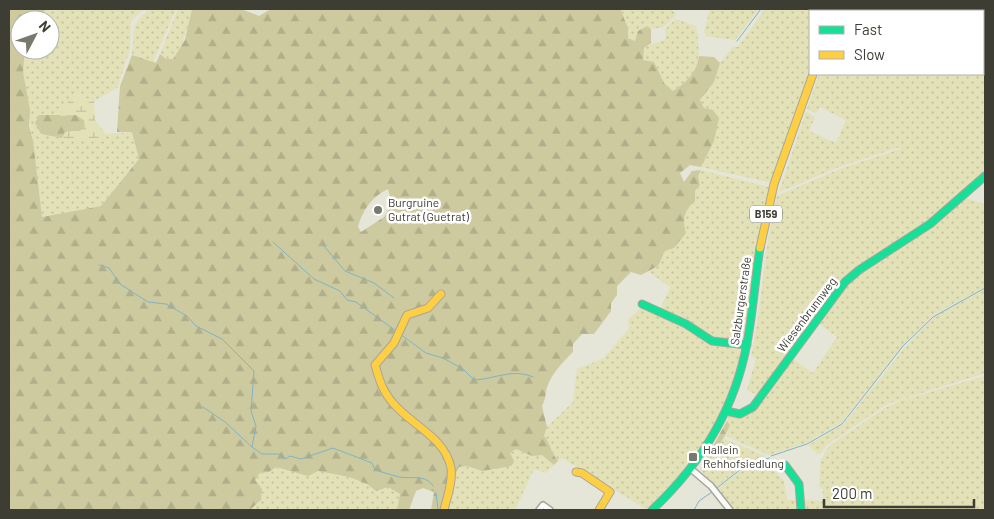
<svg xmlns="http://www.w3.org/2000/svg" width="994" height="519" font-family="Barlow,sans-serif">
  <defs>
    <pattern id="grass-dots" width="8" height="8" patternUnits="userSpaceOnUse" patternTransform="scale(1.25)"><rect width="8" height="8" fill="#e3e1b7"/><path d="M2 2h.1M6 6h.1" fill="none" stroke="#c4c29e" stroke-width="1.8" stroke-linecap="round"/></pattern>
    <pattern id="forest-firs" width="22" height="20" patternUnits="userSpaceOnUse" patternTransform="scale(1.25)"><rect width="22" height="20" fill="#cdca9f"/><path d="M5 1l3.5 6h-7zM16 11l3.5 6h-7z" fill="#b1ae8a"/></pattern>
    <pattern id="wetland-marsh" width="20" height="14" patternUnits="userSpaceOnUse" patternTransform="scale(1.25)"><rect width="20" height="14" fill="#e3e1b7"/><path d="M1 5h8M5 5V1M11 12h8M15 12V8" fill="none" stroke="#c4c29e"/></pattern>
  </defs>
  <rect width="100%" height="100%" fill="#e5e5d8"/>
  <!-- grass -->
  <g fill="url(#grass-dots)">
    <polygon points="46,9 144,9 131,21 130,49 117,88 94,101 73,94 60,116 39,115 41,134 97,140 103,138 106,134 132,132 139,159 101,206 42,217 23,72 25,50 50,50 50,20 37,20"/>
    <path d="M150 9H176L153 62 132 55C135 33 129 24 150 9Z"/>
    <path d="M178 9H192C189 28 183 43 173 59H166L160 54Z"/>
    <polygon points="622,9 670,9 677,14 664,27 651,29 647,26 635,41 628,37 628,28 621,11"/>
    <polygon points="710,9 759,9 735,40 706,36 704,31"/>
    <polygon points="765,9 816,9 819,11 810,11 810,74 773,180 767,182 701,167 714,141 713,110 704,108 700,100 714,82 720,63 733,47 738,47"/>
    <path d="M887 9H985V173L938 216 856 271 759 396 747 390 756 358 751 356C763 304 763 249 777 196L840 169 900 149V147L839 167 779 192 806 112 815 117 809 131 836 143 846 120 820 107 816 113 807 109 819 74H983V11H889Z"/>
    <path d="M676 19 696 26C701 55 701 75 673 91L664 83 654 62 643 60 644 47 666 39 665 29Z"/>
    <path d="M701 170 769 187 744 342H721L660 310 670 287 649 272 658 266 665 251 674 248 686 233C682 221 684 209 694 201L695 191 700 185 698 176Z"/>
    <polygon points="965,198 985,204 985,287 933,315 904,344 842,422 806,443 769,455 726,436 730,425 727,421 729,416 745,414 776,379 791,358 813,373 837,337 817,322 847,283"/>
    <polygon points="985,289 985,373 887,404 827,445 819,455 808,445 844,424 906,346 935,316"/>
    <path d="M641 308H647L684 324 702 336 742 347 744 349 733 386 712 433 688 460 678 482H673L646 509 562 458 558 461C551 453 551 445 544 436L547 427 573 402 577 369 604 358 629 328 628 320Z"/>
    <polygon points="985,376 985,510 802,510 802,500 824,501 822,488 819,487 821,460 829,446 885,408 899,401"/>
    <polygon points="724,439 766,456 745,464 717,487 704,474 714,449"/>
    <path d="M516 449 532 456 542 455 554 465 546 473 534 469 515 510H448C448 495 451 480 459 467L467 466 482 471Z"/>
    <polygon points="770,459 781,464 774,470 784,481 787,500 799,500 800,510 734,510 718,489 746,466"/>
    <polygon points="276,467 308,475 318,471 349,477 367,484 376,491 388,486 400,494 397,510 250,510 261,500 255,480 260,473 269,472"/>
  </g>
  <!-- forest -->
  <g fill="url(#forest-firs)" fill-rule="evenodd">
    <path d="M9 9H46L37 20H20V50H25L23 72 30 110 29 126 33 141 42 217 101 206 139 159 132 132H117L120 86 132 55 156 63 160 54 166 59H173L185 40 192 9H241L259 16 271 9H622L621 11 628 28V38L635 41 638 31 647 26 651 29V43L644 48 643 60 654 62 664 83 673 91C686 83 697 72 699 56L714 57 720 63 714 82 700 100 704 108 713 110 719 118 714 141 701 167 690 165 680 173 684 182 692 171 701 170 698 176 700 185 695 191V201C684 210 682 220 686 233L674 248 665 251 658 266 641 275 631 272 617 286V295L611 303V311L594 334H582L573 344V352C563 362 552 373 547 387 545 394 546 399 542 406L547 427 544 436C551 444 551 453 558 461L554 465 542 455 532 456 516 449 510 453 514 461 511 466 482 471 467 466 459 467C454 475 455 478 454 486 452 495 448 500 448 510H431L434 492 423 488 416 491 409 510H397L400 494 388 487 376 491 367 484 349 477 318 471 308 476 276 467 269 472 260 473 255 480 262 489 261 500 250 510H9ZM388 189 392 203 384 217 361 232 358 227C362 211 372 196 388 189Z"/>
    <polygon points="39,115 76,115 84,120 86,127 80,131 66,132 62,138 41,134 35,123"/>
    <path d="M727 421 730 425C723 443 709 456 704 474L701 468Z"/>
  </g>
  <!-- wetland -->
  <polygon fill="url(#wetland-marsh)" points="73,94 94,101 95,120 106,134 103,138 97,140 62,138 65,132 80,131 85,127 84,120 76,115 60,116"/>
  <g fill="none" stroke-linecap="round" stroke-linejoin="round">
    <!-- stream -->
    <g stroke="#7eb4c5" stroke-width="1">
      <polyline points="737,41 761,9"/>
      <polyline points="273,242 314,279 340,291 347,300 356,302 396,331"/>
      <polyline points="324,246 345,271 374,283 394,298"/>
      <polyline points="99,265 109,268 120,284 148,302 166,304 187,316 196,326 222,339 254,371 251,411 256,426 252,447"/>
      <path d="M400 334 426 353 443 358 463 369 474 380C495 379 513 368 533 377"/>
      <path d="M203 407 225 422 252 447 262 454H279L285 459 290 456 301 459 333 448 372 463 375 470C383 472 391 475 399 477 410 479 426 474 433 486"/>
      <polyline points="771,456 807,444 842,424 903,346 933,317 985,288"/>
      <polyline points="717,488 746,465 769,458"/>
      <polyline points="436,493 438,510"/>
      <polyline points="694,510 699,501 712,492"/>
    </g>
    <!-- street casing -->
    <g stroke="#a6a69c" stroke-width="8">
      <g id="street">
        <polyline points="818,9 822,11"/>
        <polyline points="691,469 711,486 730,510"/>
        <polyline points="539,510 543,505 550,510"/>
      </g>
    </g>
    <!-- fast casing -->
    <g stroke="#a6a69c" stroke-width="9">
      <g id="fast">
        <polyline points="642,304 686,324 712,341 747,345"/>
        <polyline points="726,411 740,414 753,407 845,282 859,270 930,224 985,176"/>
        <polyline points="785,465 799,484 801,510"/>
        <path d="M652 510C700 465 735 409 747 343 753 312 755 280 760 248"/>
      </g>
    </g>
    <!-- slow casing -->
    <g stroke="#a6a69c" stroke-width="9">
      <g id="slow">
        <polyline points="835,11 836,9"/>
        <polyline points="760,248 774,184 813,74"/>
        <path d="M441 294 428 308 407 315 394 343 375 365C379 379 383 392 393 403 411 425 445 437 451 468 453 482 447 497 444 510"/>
        <polyline points="576,472 582,473 610,492 599,510"/>
      </g>
    </g>
    <!-- street -->
    <use href="#street" stroke="#fbfbf9" stroke-width="5"/>
    <!-- fast -->
    <use href="#fast" stroke="#16e098" stroke-width="7"/>
    <!-- slow -->
    <use href="#slow" stroke="#ffcf43" stroke-width="7"/>
  </g>
  <!-- markers -->
  <g fill="#78786d" stroke="#fff" stroke-width="2">
    <circle cx="378" cy="210" r="5"/>
    <rect x="688" y="452" width="10" height="10" rx="2.5"/>
  </g>
  <g text-anchor="middle" stroke-width="5" stroke-linejoin="round" paint-order="stroke">
    <!-- shield labels -->
    <rect fill="#fff" stroke="#787771" stroke-width="1" x="750" y="205.5" width="32" height="17" rx="4"/>
    <g font-size="11" font-weight="bold" fill="#3e3d34">
      <text x="766" y="218">B159</text>
    </g>
    <!-- poi labels -->
    <g font-size="12" fill="#3e3d34" stroke="#fff" text-anchor="start">
      <text x="388" y="207">Burgruine<tspan x="388" dy="14">Gutrat (Guetrat)</tspan></text>
      <text x="703" y="454">Hallein<tspan x="703" dy="14">Rehhofsiedlung</tspan></text>
    </g>
    <!-- street labels -->
    <g font-size="12" fill="#3e3d34" stroke="#fff">
      <text transform="translate(741 301) rotate(-82)" y="4">Salzburgerstraße</text>
      <text transform="translate(807 315) rotate(-53)" y="4">Wiesenbrunnweg</text>
    </g>
  </g>
  <!-- border -->
  <rect width="994" height="519" fill="none" stroke="#3e3d34" stroke-width="20"/>
  <!-- legend -->
  <rect x="809" y="10" width="175" height="65" fill="#ffffff" stroke="#b2b1ae"/>
  <rect x="819" y="26" width="25" height="8" fill="#16e098" stroke="#b2b1ae"/>
  <text x="854" y="35" font-size="15" fill="#3e3d34">Fast</text>
  <rect x="819" y="51" width="25" height="8" fill="#ffcf43" stroke="#b2b1ae"/>
  <text x="854" y="60" font-size="15" fill="#3e3d34">Slow</text>
  <!-- north arrow -->
  <g transform="translate(35 35) rotate(49)"><circle r="24" fill="#ffffff" stroke="#b2b1ae"/>
  <path d="M0-4L9 19L0 12L-9 19Z" fill="#78786d"/>
  <text y="-8" font-size="14" font-weight="bold" text-anchor="middle" fill="#3e3d34">N</text>
  </g>
  <!-- scale -->
  <path d="M824 499v8h150v-8" fill="none" stroke="#3e3d34" stroke-width="2.5"/>
  <text x="832" y="499" font-size="15" fill="#3e3d34" stroke="#ffffff" stroke-width="4" paint-order="stroke">200 m</text>
</svg>
